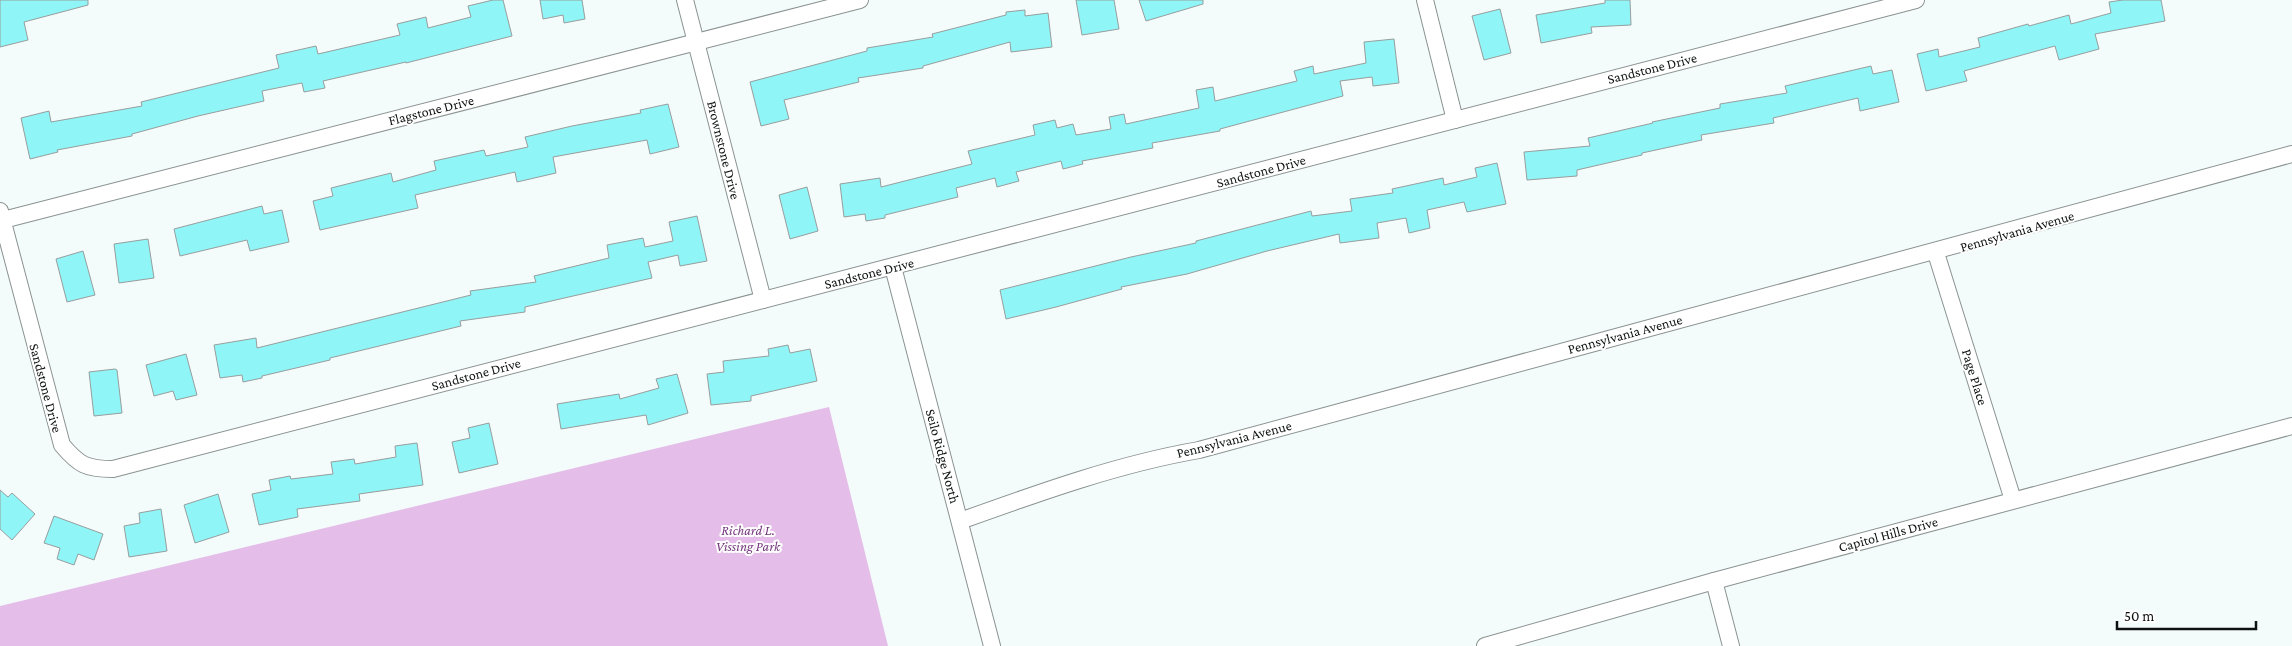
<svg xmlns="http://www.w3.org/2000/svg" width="2292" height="646" font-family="'Crimson Pro',serif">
  <rect width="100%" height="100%" fill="#f3fbfb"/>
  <!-- green -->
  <polygon fill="#e4bee8" points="829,407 888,646 0,646 0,606"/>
  <!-- building -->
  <g fill="#90f5f6" stroke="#979e9e">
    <polygon points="0,0 88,0 88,5 24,22 28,40 0,47"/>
    <polygon points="493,0 503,0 512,36 406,63 406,62 323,81 325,88 304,92 302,83 262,91 264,101 198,116 132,134 132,136 57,150 58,152 30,159 21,118 49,111 51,122 142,106 141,102 279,68 276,55 316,46 318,54 400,35 397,24 426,17 428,28 471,17 468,6"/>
    <polygon points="540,0 582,0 585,19 564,23 563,15 543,19"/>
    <polygon points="1076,0 1114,0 1119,29 1082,35"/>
    <polygon points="1139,0 1203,0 1203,4 1146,21"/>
    <polygon points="1605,0 1630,0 1631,25 1591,27 1592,33 1541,43 1536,15 1605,3"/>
    <polygon points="2123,0 2161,0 2165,21 2095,34 2099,49 2059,60 2055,46 1964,71 1967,81 1926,91 1917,54 1938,49 1939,57 1980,47 1978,38 2028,24 2029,26 2069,15 2071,24 2111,13 2109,2"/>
    <polygon points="1500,9 1511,53 1484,60 1472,16"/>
    <polygon points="1025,10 1025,16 1048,13 1052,47 1011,52 1010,42 923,66 923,68 858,78 859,82 784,100 789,119 761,126 750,82 867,51 867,48 933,37 932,34 1006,15 1006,12"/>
    <polygon points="1394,39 1399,83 1373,86 1372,77 1340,81 1343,96 1220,129 1220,131 1152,143 1153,148 1082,161 1083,164 1063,169 1061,161 1016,172 1019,181 997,187 995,178 956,188 958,197 885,215 885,218 866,221 865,214 844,217 840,184 880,178 881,187 972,164 968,151 1035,135 1033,125 1055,120 1057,128 1073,124 1076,135 1111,129 1109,117 1124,114 1126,124 1199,108 1196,90 1213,87 1215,101 1297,81 1294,71 1313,66 1314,74 1366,63 1364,42"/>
    <polygon points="1871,66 1873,74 1892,70 1899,102 1860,111 1858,98 1773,118 1774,123 1701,135 1702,140 1642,153 1642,155 1577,170 1577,176 1527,180 1524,152 1590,146 1588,138 1653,123 1652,122 1720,108 1720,104 1787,93 1785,86"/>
    <polygon points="668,104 679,147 650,154 647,140 553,157 556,173 517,182 515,172 415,195 418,208 320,230 313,201 333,196 331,188 391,173 393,182 436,170 434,161 484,150 486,156 528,147 525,137 572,126 641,113 640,110"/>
    <polygon points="1497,163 1506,204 1467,212 1464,202 1427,210 1430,228 1409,233 1406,218 1377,223 1379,238 1340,243 1339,234 1267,251 1187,274 1121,287 1122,289 1056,307 1006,319 1000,290 1131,257 1196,243 1196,241 1311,211 1312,216 1352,211 1350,199 1393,193 1392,189 1443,178 1444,185 1477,177 1475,168"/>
    <polygon points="807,187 818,231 790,239 779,195"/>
    <polygon points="262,206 264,214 282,210 289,242 250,251 247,240 180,256 174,229"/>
    <polygon points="697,216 707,261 680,266 678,255 648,262 652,278 525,307 525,312 460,321 461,326 330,358 330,360 262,376 262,378 243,382 242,375 220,378 214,345 256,338 257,348 471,295 470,291 536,282 534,276 609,258 607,245 643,238 645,247 673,241 669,222"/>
    <polygon points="148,239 154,278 119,283 114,244"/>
    <polygon points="83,251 95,295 67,302 56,259"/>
    <polygon points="788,345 790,353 810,349 817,381 751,396 751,401 711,405 707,374 724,372 723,361 769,356 768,349"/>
    <polygon points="186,354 197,395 176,400 173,391 154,396 146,365"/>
    <polygon points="115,369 117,370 122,413 94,416 89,372"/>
    <polygon points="677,374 688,413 648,425 646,415 561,429 557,404 619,394 620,399 659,388 656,379"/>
    <polygon points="489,423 498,464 459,473 452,442 470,438 468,428"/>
    <polygon points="417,443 423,485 359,494 360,501 297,509 298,517 259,525 252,494 271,490 269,480 290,476 291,479 333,474 331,462 354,459 355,464 396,457 395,446"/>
    <polygon points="0,490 8,497 12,493 35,514 12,540 0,529"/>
    <polygon points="218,494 229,532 195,543 184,505"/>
    <polygon points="161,509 167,551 129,557 124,526 140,523 139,513"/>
    <polygon points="54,516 103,534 94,560 78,554 74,565 57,559 60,548 44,543"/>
  </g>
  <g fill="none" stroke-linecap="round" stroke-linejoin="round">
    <!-- minor casing -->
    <g stroke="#8b9392" stroke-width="18">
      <g id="minor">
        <polyline points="685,0 763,300"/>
        <polyline points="1425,0 1455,120"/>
        <path d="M0 211 62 445C79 465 86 469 113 469L1916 0"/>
        <polyline points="3,220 860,0"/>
        <polyline points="1936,253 2013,500"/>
        <polyline points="893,267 992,646"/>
        <path d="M960 521C1038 493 1118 464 1199 450 1563 350 1928 255 2292 154"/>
        <polyline points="1714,581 1731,646"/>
        <polyline points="1485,646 1714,581 2292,426"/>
      </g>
    </g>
    <!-- minor -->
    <use href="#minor" stroke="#fff" stroke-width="16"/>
  </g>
  <g text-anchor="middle" stroke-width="4" stroke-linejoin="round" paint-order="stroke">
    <!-- street labels -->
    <g font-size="14" fill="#0f1111" stroke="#fff">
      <text transform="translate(1652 68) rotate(-14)" y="5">Sandstone Drive</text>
      <text transform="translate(431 110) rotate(-14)" y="5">Flagstone Drive</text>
      <text transform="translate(724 150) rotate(76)" y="5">Brownstone Drive</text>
      <text transform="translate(1261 171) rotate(-15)" y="5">Sandstone Drive</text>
      <text transform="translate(2017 231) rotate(-16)" y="5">Pennsylvania Avenue</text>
      <text transform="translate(869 273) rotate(-14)" y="5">Sandstone Drive</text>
      <text transform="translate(1625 334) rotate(-15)" y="5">Pennsylvania Avenue</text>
      <text transform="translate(476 374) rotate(-15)" y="5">Sandstone Drive</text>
      <text transform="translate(1975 377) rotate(73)" y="5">Page Place</text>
      <text transform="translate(46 388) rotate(75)" y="5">Sandstone Drive</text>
      <text transform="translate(1234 439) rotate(-14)" y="5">Pennsylvania Avenue</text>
      <text transform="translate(943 456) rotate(75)" y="5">Seilo Ridge North</text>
      <text transform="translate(1888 534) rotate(-15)" y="5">Capitol Hills Drive</text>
    </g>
    <!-- park labels -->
    <g font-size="14" font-style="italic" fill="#74387c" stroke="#fff">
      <text x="748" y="535">Richard L.<tspan x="748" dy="16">Vissing Park</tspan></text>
    </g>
  </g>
  <!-- scale -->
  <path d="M2117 621v8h139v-8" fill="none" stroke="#0f1111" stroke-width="2.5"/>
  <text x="2124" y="621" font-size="15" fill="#0f1111" stroke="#ffffff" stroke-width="4" paint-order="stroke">50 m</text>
</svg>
